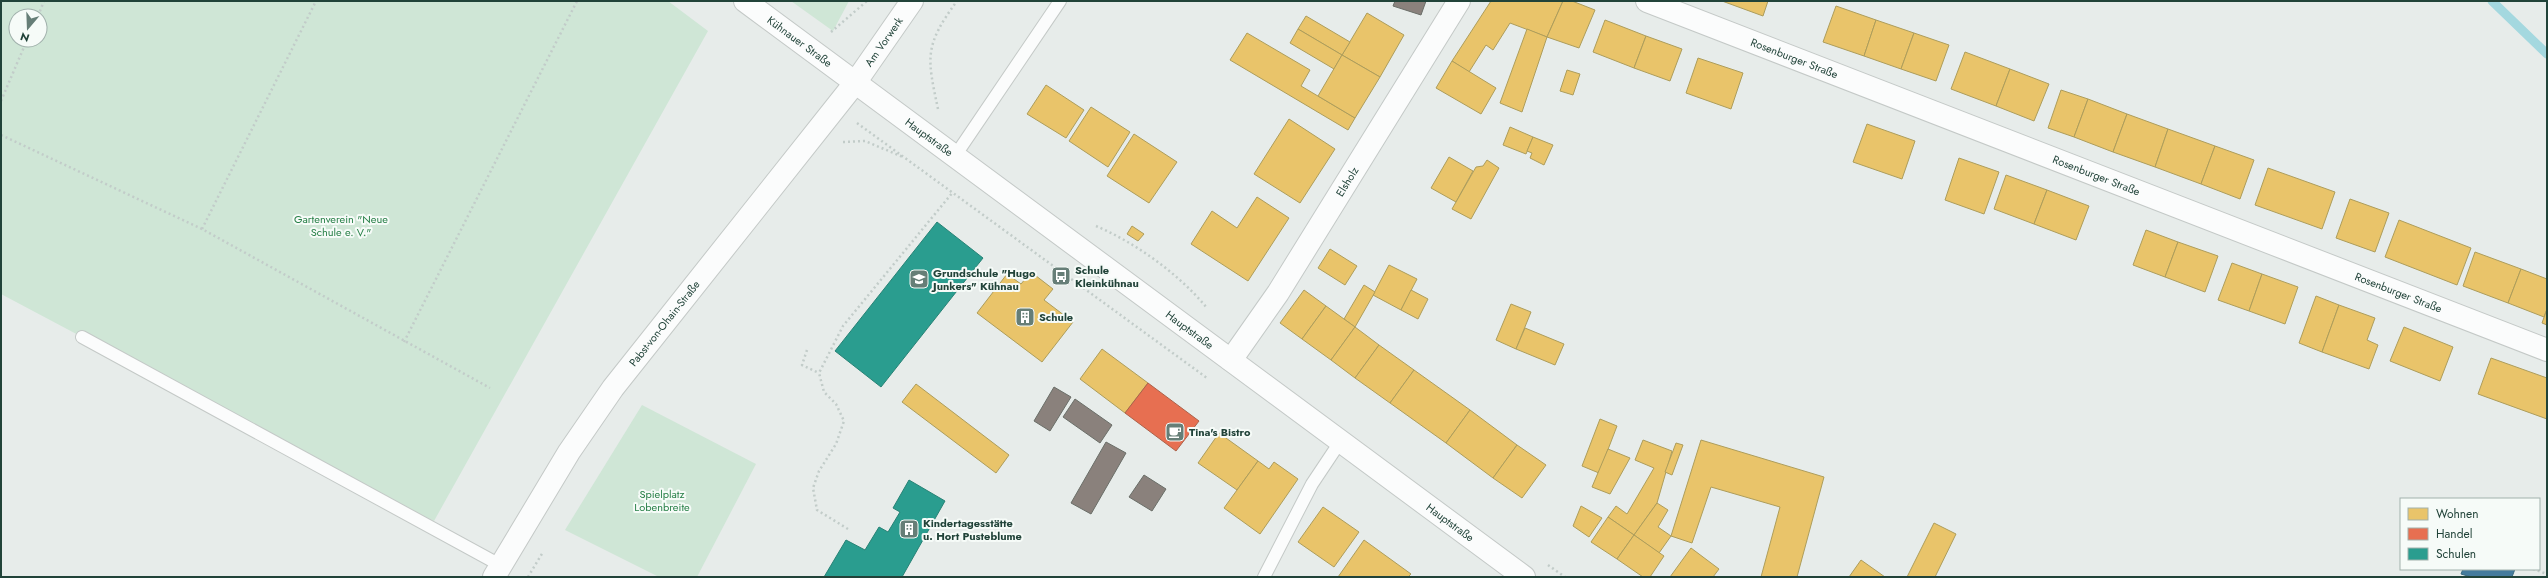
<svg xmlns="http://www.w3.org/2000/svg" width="2548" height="578" font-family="Jost,sans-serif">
  <rect width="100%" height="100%" fill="#e7ecea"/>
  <!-- green -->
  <g fill="#cfe6d6" fill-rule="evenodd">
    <path d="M1 1H668L708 31 434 521 287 454 82 337 1 294ZM16 16H40V40H16Z"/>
    <polygon points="791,1 849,1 833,31"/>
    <polygon points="642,405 756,464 697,577 659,577 565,530"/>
  </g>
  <!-- homes -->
  <g fill="#e9c46a" stroke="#ad9d5b">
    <polygon points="1491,1 1563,1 1547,37 1510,23 1493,50 1486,45 1469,72 1452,61"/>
    <polygon points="1563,1 1572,1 1595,10 1579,48 1547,37"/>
    <polygon points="1722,1 1768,1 1763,16"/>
    <polygon points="1836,6 1876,20 1864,56 1823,42"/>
    <polygon points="1367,13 1404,35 1380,77 1342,55"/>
    <polygon points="1306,16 1350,42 1342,55 1298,29"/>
    <polygon points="1605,20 1646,36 1634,68 1593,52"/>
    <polygon points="1876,20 1914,33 1901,69 1864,56"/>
    <polygon points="1298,29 1342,55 1334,69 1290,43"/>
    <polygon points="1527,29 1547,37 1522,112 1500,103"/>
    <polygon points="1247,33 1310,70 1301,86 1355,118 1348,130 1230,60"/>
    <polygon points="1914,33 1949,45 1936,81 1901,69"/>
    <polygon points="1646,36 1682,49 1670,81 1634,68"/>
    <polygon points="1965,52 2010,69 1996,106 1951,89"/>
    <polygon points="1342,55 1380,77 1355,118 1318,96"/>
    <polygon points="1698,58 1743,73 1731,109 1686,93"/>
    <polygon points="1452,61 1496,88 1481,114 1436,88"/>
    <polygon points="2010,69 2049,84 2034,121 1996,106"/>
    <polygon points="1567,70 1580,74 1573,95 1560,91"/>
    <polygon points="1046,85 1084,110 1066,138 1027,114"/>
    <polygon points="2061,90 2088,99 2074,137 2048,128"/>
    <polygon points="2088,99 2127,114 2113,152 2074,137"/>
    <polygon points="1091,107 1130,132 1108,167 1069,141"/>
    <polygon points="2127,114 2168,129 2155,167 2113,152"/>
    <polygon points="1289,119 1335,149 1300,203 1254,174"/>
    <polygon points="1867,124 1915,141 1902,179 1853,162"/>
    <polygon points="1510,127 1533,137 1526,154 1503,145"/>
    <polygon points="2168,129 2215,146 2201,184 2155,167"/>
    <polygon points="1134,134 1177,162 1149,203 1107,176"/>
    <polygon points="1533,137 1553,145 1544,165 1530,158 1532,153 1527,151"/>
    <polygon points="2215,146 2254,160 2240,199 2201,184"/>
    <polygon points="1449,157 1473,171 1456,202 1431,188"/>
    <polygon points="1959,158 1999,172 1984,214 1945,200"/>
    <polygon points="1487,160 1499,168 1471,219 1452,209 1476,167 1483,166"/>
    <polygon points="2268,168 2335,192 2322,229 2255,205"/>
    <polygon points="2006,175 2047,190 2034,224 1994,209"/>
    <polygon points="2047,190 2089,206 2076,240 2034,224"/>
    <polygon points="1257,197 1289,218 1248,281 1191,244 1212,211 1237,228"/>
    <polygon points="2350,199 2389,213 2375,252 2336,238"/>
    <polygon points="2399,220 2471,248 2457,285 2385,257"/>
    <polygon points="1132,226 1144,234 1138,241 1127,234"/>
    <polygon points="2146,230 2178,242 2165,277 2133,265"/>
    <polygon points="2178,242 2218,256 2205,292 2165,277"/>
    <polygon points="1330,249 1357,266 1345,285 1318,268"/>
    <polygon points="2475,252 2521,269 2508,303 2463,286"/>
    <polygon points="2232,263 2262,274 2249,311 2218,300"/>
    <polygon points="1389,265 1417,279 1401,310 1373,295"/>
    <polygon points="2521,269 2547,279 2547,309 2544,317 2508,303"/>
    <polygon points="1031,272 1053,289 1044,300 1073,322 1042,362 977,313 1007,274 1021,284"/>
    <polygon points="2262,274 2298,287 2285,324 2249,311"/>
    <polygon points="1364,285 1375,292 1355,327 1344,319"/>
    <polygon points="1304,290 1326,306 1302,339 1280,323"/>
    <polygon points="1411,290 1428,299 1418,319 1401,310"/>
    <polygon points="2316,296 2339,305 2322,352 2299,343"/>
    <polygon points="1511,304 1531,312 1516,349 1496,340"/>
    <polygon points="2339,305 2375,318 2367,340 2378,345 2369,369 2322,352"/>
    <polygon points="1326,306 1355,327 1331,360 1302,339"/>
    <polygon points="2547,309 2547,325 2542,323"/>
    <polygon points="1355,327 1379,345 1355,378 1331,360"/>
    <polygon points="2404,327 2453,347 2440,381 2390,361"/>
    <polygon points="1525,328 1564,344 1555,365 1516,349"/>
    <polygon points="1379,345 1414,370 1390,403 1355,378"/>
    <polygon points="1102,349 1148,383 1125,413 1080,379"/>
    <polygon points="2491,358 2547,378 2547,419 2478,394"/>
    <polygon points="1414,370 1470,410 1446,443 1390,403"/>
    <polygon points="916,384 1009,455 996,473 902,402"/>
    <polygon points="1470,410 1517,445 1493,478 1446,443"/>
    <polygon points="1600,419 1617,426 1599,473 1582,466"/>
    <polygon points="1219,433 1258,461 1237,490 1198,463"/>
    <polygon points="1643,440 1672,451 1657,503 1634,535 1608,517 1616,506 1627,514 1654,468 1635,460"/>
    <polygon points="1701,440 1824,477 1797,577 1761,577 1780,507 1711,487 1692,543 1671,536"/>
    <polygon points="1676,443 1683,445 1672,475 1665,472"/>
    <polygon points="1517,445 1546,465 1522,498 1493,478"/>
    <polygon points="1608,449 1630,458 1610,494 1592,487"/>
    <polygon points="1258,461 1269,469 1274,462 1298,479 1260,534 1224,508"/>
    <polygon points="1657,503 1668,510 1658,527 1671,536 1659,553 1634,535"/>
    <polygon points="1581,506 1602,518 1589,537 1573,526"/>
    <polygon points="1323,507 1359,532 1334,567 1298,542"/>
    <polygon points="1608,517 1634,535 1617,559 1591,542"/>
    <polygon points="1934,523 1956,534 1935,577 1907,577"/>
    <polygon points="1634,535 1664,556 1650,577 1643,577 1617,559"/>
    <polygon points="1364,540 1411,574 1408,577 1338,577"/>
    <polygon points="1691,548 1719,569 1713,577 1670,577"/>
    <polygon points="1861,560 1885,577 1849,577"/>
  </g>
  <!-- shops -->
  <polygon fill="#e76f51" stroke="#ac624a" points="1148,383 1199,421 1176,451 1125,413"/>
  <!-- schools -->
  <g fill="#2a9d8f" stroke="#278275">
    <polygon points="937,222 983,258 881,387 835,351"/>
    <polygon points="909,480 945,501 902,577 824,577 846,540 865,550 879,527 888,532 900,512 893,508"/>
  </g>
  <!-- public -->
  <polygon fill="#457b9d" stroke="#3a6a7f" points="2463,569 2515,569 2512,577 2471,577 2461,574"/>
  <!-- industry -->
  <g fill="#8a817c" stroke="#6a6e68">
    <polygon points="1395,1 1426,1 1421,15 1393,6"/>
    <polygon points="1054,387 1071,397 1050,431 1034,421"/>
    <polygon points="1075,399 1112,425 1100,443 1063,417"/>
    <polygon points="1106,442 1126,453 1091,514 1071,503"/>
    <polygon points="1144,475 1166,489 1152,511 1129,497"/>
  </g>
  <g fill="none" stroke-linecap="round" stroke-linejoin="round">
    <!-- stream -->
    <polyline stroke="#a4d8df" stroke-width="9" points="2492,1 2547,54"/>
    <!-- lane casing -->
    <g stroke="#c4c9c7" stroke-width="14">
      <g id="lane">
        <polyline points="955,156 1060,1"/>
        <polyline points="82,337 500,565"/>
        <polyline points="1264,577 1312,484 1340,442"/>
      </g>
    </g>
    <!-- street casing -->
    <g stroke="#c4c9c7" stroke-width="24">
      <g id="street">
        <path id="s1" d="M745 1 1524 577"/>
        <path id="s2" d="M1647 1 2547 350"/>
        <path id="s3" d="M1231 360 1278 293 1459 1"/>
        <path id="s4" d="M494 577 569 452 613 388 855 83 912 1"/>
      </g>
    </g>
    <!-- path -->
    <g stroke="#c2ccc9" stroke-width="2.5" stroke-dasharray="2 3" stroke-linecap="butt">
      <polyline points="38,16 44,1"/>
      <polyline points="831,32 867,1"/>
      <polyline points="1,101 27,40"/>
      <path d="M938 109C927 57 924 46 957 1"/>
      <polyline points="857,123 1207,378"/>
      <polyline points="1,135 202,229 490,388"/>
      <polyline points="843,142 865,141 903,157"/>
      <path d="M1096 226C1136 243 1179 274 1207 308"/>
      <polyline points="202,229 316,1"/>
      <polyline points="404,342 577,1"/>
      <polyline points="807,350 802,365 819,373"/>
      <polyline points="848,529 817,510 813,488 819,471 836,444 844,421 836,404 824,392 819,373 843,326 953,192"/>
      <polyline points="1548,565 1565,577"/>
      <polyline points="2533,569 2547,574"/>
      <polyline points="528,577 543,552"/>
    </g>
    <!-- lane -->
    <use href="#lane" stroke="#fbfcfc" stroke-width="12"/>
    <!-- street -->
    <use href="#street" stroke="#fbfcfc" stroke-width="22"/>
  </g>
  <!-- icons -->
  <defs>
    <g id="bus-square" transform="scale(1)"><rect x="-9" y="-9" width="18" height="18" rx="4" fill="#667e77" stroke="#f6fbf8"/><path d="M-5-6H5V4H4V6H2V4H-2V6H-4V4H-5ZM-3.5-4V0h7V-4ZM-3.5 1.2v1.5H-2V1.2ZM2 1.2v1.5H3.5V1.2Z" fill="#fff"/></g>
    <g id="school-square" transform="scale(1)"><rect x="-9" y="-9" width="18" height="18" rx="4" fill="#667e77" stroke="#f6fbf8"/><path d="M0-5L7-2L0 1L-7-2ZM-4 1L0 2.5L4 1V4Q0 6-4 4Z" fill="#fff"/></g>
    <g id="building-square" transform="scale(1)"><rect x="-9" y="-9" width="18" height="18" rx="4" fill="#667e77" stroke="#f6fbf8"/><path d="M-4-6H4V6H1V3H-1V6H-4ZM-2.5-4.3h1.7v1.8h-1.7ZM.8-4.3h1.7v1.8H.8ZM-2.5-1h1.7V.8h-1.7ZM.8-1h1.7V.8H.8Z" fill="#fff"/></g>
    <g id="cafe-square" transform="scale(1)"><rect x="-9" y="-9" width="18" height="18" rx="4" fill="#667e77" stroke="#f6fbf8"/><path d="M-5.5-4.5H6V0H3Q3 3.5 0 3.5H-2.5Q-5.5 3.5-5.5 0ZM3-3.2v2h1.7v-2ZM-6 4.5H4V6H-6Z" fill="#fff"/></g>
  </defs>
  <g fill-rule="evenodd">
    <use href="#bus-square" x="1061" y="276"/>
    <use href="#school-square" x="919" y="279"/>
    <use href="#building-square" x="1025" y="317"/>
    <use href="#cafe-square" x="1175" y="432"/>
    <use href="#building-square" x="909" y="529"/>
  </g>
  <g text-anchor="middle" stroke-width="4" stroke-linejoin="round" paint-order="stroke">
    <!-- street labels -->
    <g font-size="11" fill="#214339" stroke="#f6fbf8">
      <text dy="4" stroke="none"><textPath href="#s1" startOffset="68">Kühnauer Straße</textPath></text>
      <text dy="4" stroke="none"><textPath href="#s4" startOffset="663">Am Vorwerk</textPath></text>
      <text dy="4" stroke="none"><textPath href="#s2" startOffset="158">Rosenburger Straße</textPath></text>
      <text dy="4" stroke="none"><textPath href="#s1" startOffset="229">Hauptstraße</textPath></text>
      <text dy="4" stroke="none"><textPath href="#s2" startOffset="482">Rosenburger Straße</textPath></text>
      <text dy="4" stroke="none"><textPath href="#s3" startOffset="213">Elsholz</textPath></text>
      <text dy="4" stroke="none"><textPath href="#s2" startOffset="806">Rosenburger Straße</textPath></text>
      <text dy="4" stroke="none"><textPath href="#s4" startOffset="306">Pabst-von-Ohain-Straße</textPath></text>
      <text dy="4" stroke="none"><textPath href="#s1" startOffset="553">Hauptstraße</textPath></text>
      <text dy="4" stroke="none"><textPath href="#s1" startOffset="877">Hauptstraße</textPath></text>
    </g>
    <!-- park labels -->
    <g font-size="11" fill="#267f46" stroke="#f6fbf8">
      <text x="341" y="223">Gartenverein "Neue<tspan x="341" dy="13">Schule e. V."</tspan></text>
      <text x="662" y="498">Spielplatz<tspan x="662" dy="13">Lobenbreite</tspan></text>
    </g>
    <!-- poi labels -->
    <g font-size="11" font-weight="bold" fill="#214339" stroke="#f6fbf8" text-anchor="start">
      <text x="1075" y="274">Schule<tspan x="1075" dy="13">Kleinkühnau</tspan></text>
      <text x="933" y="277">Grundschule "Hugo<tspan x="933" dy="13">Junkers" Kühnau</tspan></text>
      <text x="1039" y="321">Schule</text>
      <text x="1189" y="436">Tina's Bistro</text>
      <text x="923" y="527">Kindertagesstätte<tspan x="923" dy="13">u. Hort Pusteblume</tspan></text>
    </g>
  </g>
  <!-- border -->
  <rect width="2548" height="578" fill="none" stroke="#214339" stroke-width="4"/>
  <!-- legend -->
  <rect x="2400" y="498" width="140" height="72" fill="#f6fbf8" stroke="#a1b1ac"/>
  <rect x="2408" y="508" width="20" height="12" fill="#e9c46a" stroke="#a1b1ac"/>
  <text x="2436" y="518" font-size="12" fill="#214339">Wohnen</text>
  <rect x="2408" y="528" width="20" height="12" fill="#e76f51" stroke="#a1b1ac"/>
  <text x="2436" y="538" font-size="12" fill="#214339">Handel</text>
  <rect x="2408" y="548" width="20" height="12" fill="#2a9d8f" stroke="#a1b1ac"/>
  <text x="2436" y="558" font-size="12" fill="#214339">Schulen</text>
  <!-- north arrow -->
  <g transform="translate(28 28) rotate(199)"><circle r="19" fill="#f6fbf8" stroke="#a1b1ac"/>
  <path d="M0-3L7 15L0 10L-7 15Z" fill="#667e77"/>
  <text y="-6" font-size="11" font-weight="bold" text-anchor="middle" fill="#214339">N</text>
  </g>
</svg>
